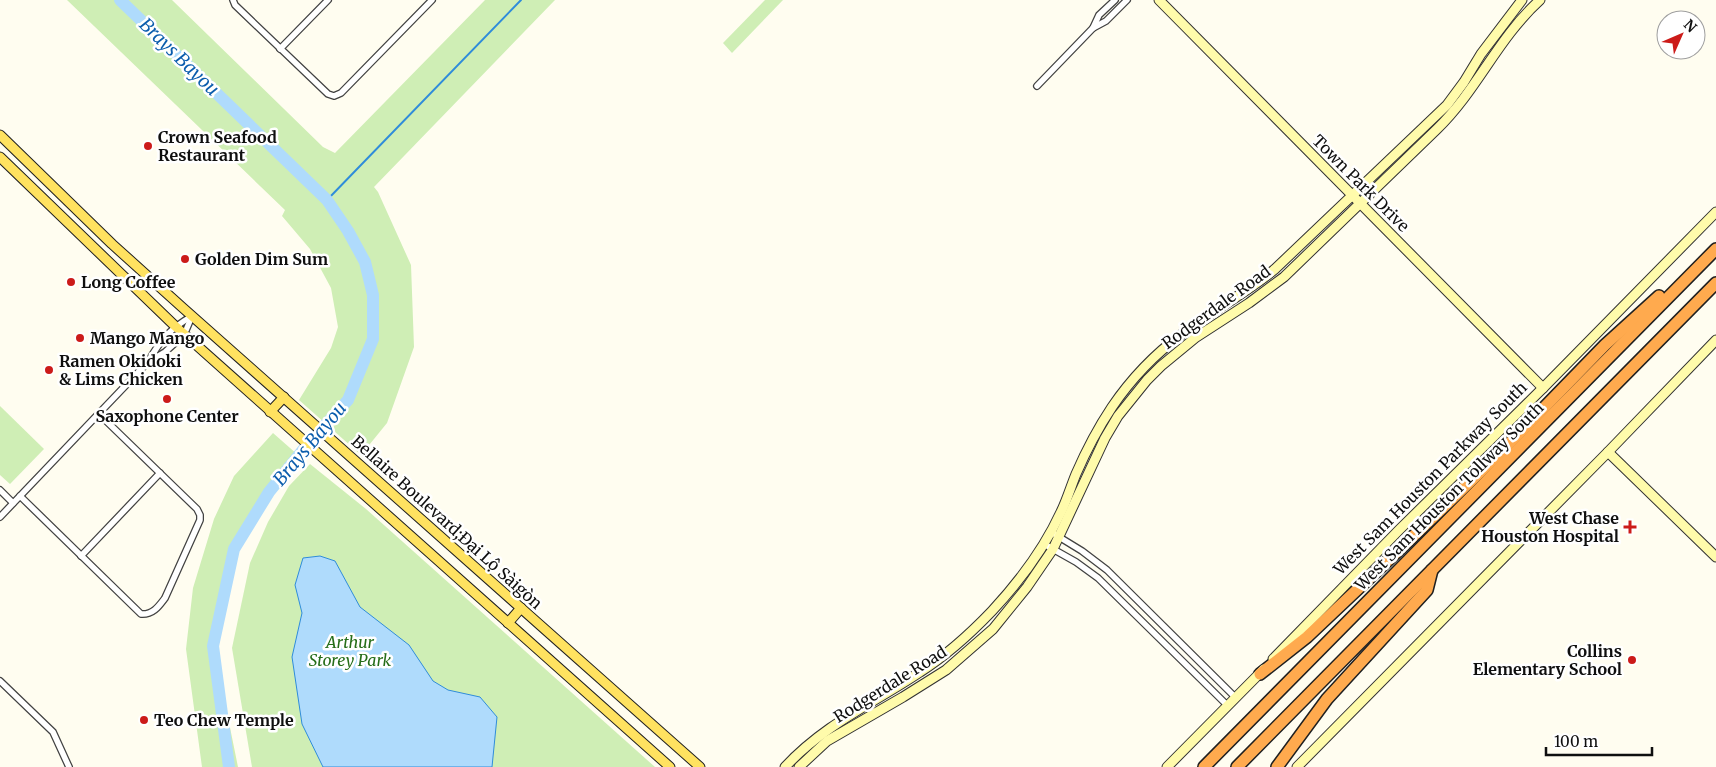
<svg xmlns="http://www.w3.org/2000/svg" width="1716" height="767" font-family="Merriweather,serif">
  <rect width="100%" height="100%" fill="#fffdf0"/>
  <!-- green -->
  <g fill="#cfeeb5">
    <polygon points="67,0 172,0 323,147 335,153 485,0 555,0 374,187 378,192 411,265 414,347 387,423 361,455 299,400 331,348 338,327 331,288 310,249 282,216 285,210"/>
    <polygon points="765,0 783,0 732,53 723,43"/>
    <polygon points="0,406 44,449 10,484 0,475"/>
    <polygon points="273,433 298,455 286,467 259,507 238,551 217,640 220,678 238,767 202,767 186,649 193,588 214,519 234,476"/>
    <polygon points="310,464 366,509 655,767 252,767 232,648 250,563 268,522 289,486"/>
  </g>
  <!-- water -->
  <polygon fill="#afdbfc" stroke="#2f8cda" points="320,556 335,561 360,607 409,645 433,681 448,690 480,697 497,717 492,767 323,767 302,724 292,657 302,613 295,585 303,558"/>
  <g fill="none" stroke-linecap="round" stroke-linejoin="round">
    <!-- stream -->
    <polyline stroke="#2f8cda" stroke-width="2" points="327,200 521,0"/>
    <!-- river -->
    <polyline stroke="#afdbfc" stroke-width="12" points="120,0 327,200 348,231 365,262 373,295 373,339 348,400 307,445 269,492 234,549 213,646 229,767"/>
    <!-- street casing -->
    <g stroke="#424242" stroke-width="8">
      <g id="street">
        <polyline points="233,0 235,5 328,94 334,96 341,93 432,0"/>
        <polyline points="1093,28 1106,21 1127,0"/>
        <polyline points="280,49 328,0"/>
        <polyline points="1037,86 1093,28 1099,15 1115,0"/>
        <polyline points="150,361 165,352 184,335 192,316"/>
        <polyline points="0,490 13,503"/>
        <path d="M20 496 141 614C153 615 159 606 165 598L200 520V515L197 509 99 414"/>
        <path d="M0 517 148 362C161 339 170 329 192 316"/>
        <polyline points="1051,532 1082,551 1107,570 1236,698"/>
        <polyline points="1044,544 1076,562 1098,578 1228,706"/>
        <polyline points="81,556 160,473"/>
        <polyline points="0,681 53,732 69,767"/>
      </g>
    </g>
    <!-- secondary casing -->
    <g stroke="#313131" stroke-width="11">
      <g id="secondary">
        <polyline points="1159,0 1543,388"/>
        <polyline points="1608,452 1716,557"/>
        <polyline points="1273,659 1399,530 1543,388 1716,212"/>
        <path d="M785 767C825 724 872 704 920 672 947 655 970 634 992 611 1019 582 1044 549 1061 512 1067 500 1071 486 1076 474 1086 451 1098 428 1112 407 1131 379 1155 354 1182 334 1212 311 1246 293 1275 269L1447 105 1464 82 1481 54 1522 0"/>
        <path d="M799 767 827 741 903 697 946 670 993 629 1027 587 1053 549 1105 438 1118 416 1147 380 1161 366 1195 338 1249 303 1284 277 1437 129C1478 89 1497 39 1540 0"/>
        <polyline points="1167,767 1264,669"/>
        <polyline points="1297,767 1608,452 1716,340"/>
      </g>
    </g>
    <!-- primary casing -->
    <g stroke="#202020" stroke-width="11">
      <g id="primary">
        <polyline points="0,135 112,244 183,308 700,767"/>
        <polyline points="0,157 175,326 670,767"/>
        <polyline points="270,412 284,397"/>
        <polyline points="508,623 521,608"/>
      </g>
    </g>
    <!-- highway casing -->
    <g stroke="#202020" stroke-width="14">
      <g id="highway">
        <polyline points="1260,674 1307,637 1379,569 1498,455 1605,345 1659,296"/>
        <polyline points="1204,767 1716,249"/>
        <polyline points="1237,767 1716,283"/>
        <polyline points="1277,767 1327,699 1427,590 1432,570"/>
      </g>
    </g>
    <!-- street -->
    <use href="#street" stroke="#fff" stroke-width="5.5"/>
    <!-- secondary -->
    <use href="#secondary" stroke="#fffbab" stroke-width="9"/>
    <!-- primary -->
    <use href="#primary" stroke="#ffe260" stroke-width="9"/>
    <!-- highway -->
    <use href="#highway" stroke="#ffaa4e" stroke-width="11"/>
  </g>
  <!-- markers -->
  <g fill="#cc1b19" stroke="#fff" stroke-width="2">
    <circle cx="148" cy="146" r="5"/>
    <circle cx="185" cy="259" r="5"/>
    <circle cx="71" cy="282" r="5"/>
    <circle cx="80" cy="338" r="5"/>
    <circle cx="49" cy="370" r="5"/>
    <circle cx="167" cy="399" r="5"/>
    <path d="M1627.5 519.5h5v5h5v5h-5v5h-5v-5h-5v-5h5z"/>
    <circle cx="1632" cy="660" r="5"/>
    <circle cx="144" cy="720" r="5"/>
  </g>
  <g text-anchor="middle" stroke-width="5" stroke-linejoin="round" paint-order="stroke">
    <!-- poi labels -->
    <g font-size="16" font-weight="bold" fill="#0f0f0f" stroke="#fff" text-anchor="start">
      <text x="158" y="143">Crown Seafood<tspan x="158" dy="18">Restaurant</tspan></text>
      <text x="195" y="265">Golden Dim Sum</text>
      <text x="81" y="288">Long Coffee</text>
      <text x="90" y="344">Mango Mango</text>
      <text x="59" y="367">Ramen Okidoki<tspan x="59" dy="18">&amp; Lims Chicken</tspan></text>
      <text x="167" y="422" text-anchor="middle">Saxophone Center</text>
      <text x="1619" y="524" text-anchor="end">West Chase<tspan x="1619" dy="18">Houston Hospital</tspan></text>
      <text x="1622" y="657" text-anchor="end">Collins<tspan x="1622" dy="18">Elementary School</tspan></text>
      <text x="154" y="726">Teo Chew Temple</text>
    </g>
    <!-- street labels -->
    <g font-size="16" fill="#0f0f0f" stroke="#fff">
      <text transform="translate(1361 183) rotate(45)" y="6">Town Park Drive</text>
      <text transform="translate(1216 307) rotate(-36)" y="6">Rodgerdale Road</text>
      <text transform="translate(1430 478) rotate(-45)" y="6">West Sam Houston Parkway South</text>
      <text transform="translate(1449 496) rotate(-45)" y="6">West Sam Houston Tollway South</text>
      <text transform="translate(447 522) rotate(42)" y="6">Bellaire Boulevard;Đại Lộ Sàigòn</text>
      <text transform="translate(890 684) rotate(-32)" y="6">Rodgerdale Road</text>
    </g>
    <!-- park labels -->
    <g font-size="16" font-style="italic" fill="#256d18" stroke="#fff">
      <text x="350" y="648">Arthur<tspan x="350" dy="18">Storey Park</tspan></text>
    </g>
    <!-- water labels -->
    <g font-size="18" font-style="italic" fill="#0b5dad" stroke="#fff">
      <text transform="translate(179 57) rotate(44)" y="6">Brays Bayou</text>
      <text transform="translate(310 444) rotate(-50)" y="6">Brays Bayou</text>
    </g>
  </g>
  <!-- north arrow -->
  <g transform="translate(1681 35) rotate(45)"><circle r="24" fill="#ffffff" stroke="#9f9f9f"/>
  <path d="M0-4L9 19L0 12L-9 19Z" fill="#cc1b19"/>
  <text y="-8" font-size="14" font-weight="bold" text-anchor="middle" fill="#0f0f0f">N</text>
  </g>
  <!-- scale -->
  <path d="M1546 747v8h106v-8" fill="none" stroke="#0f0f0f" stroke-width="2.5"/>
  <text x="1554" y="747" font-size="15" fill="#0f0f0f" stroke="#ffffff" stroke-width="4" paint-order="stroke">100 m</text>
</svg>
